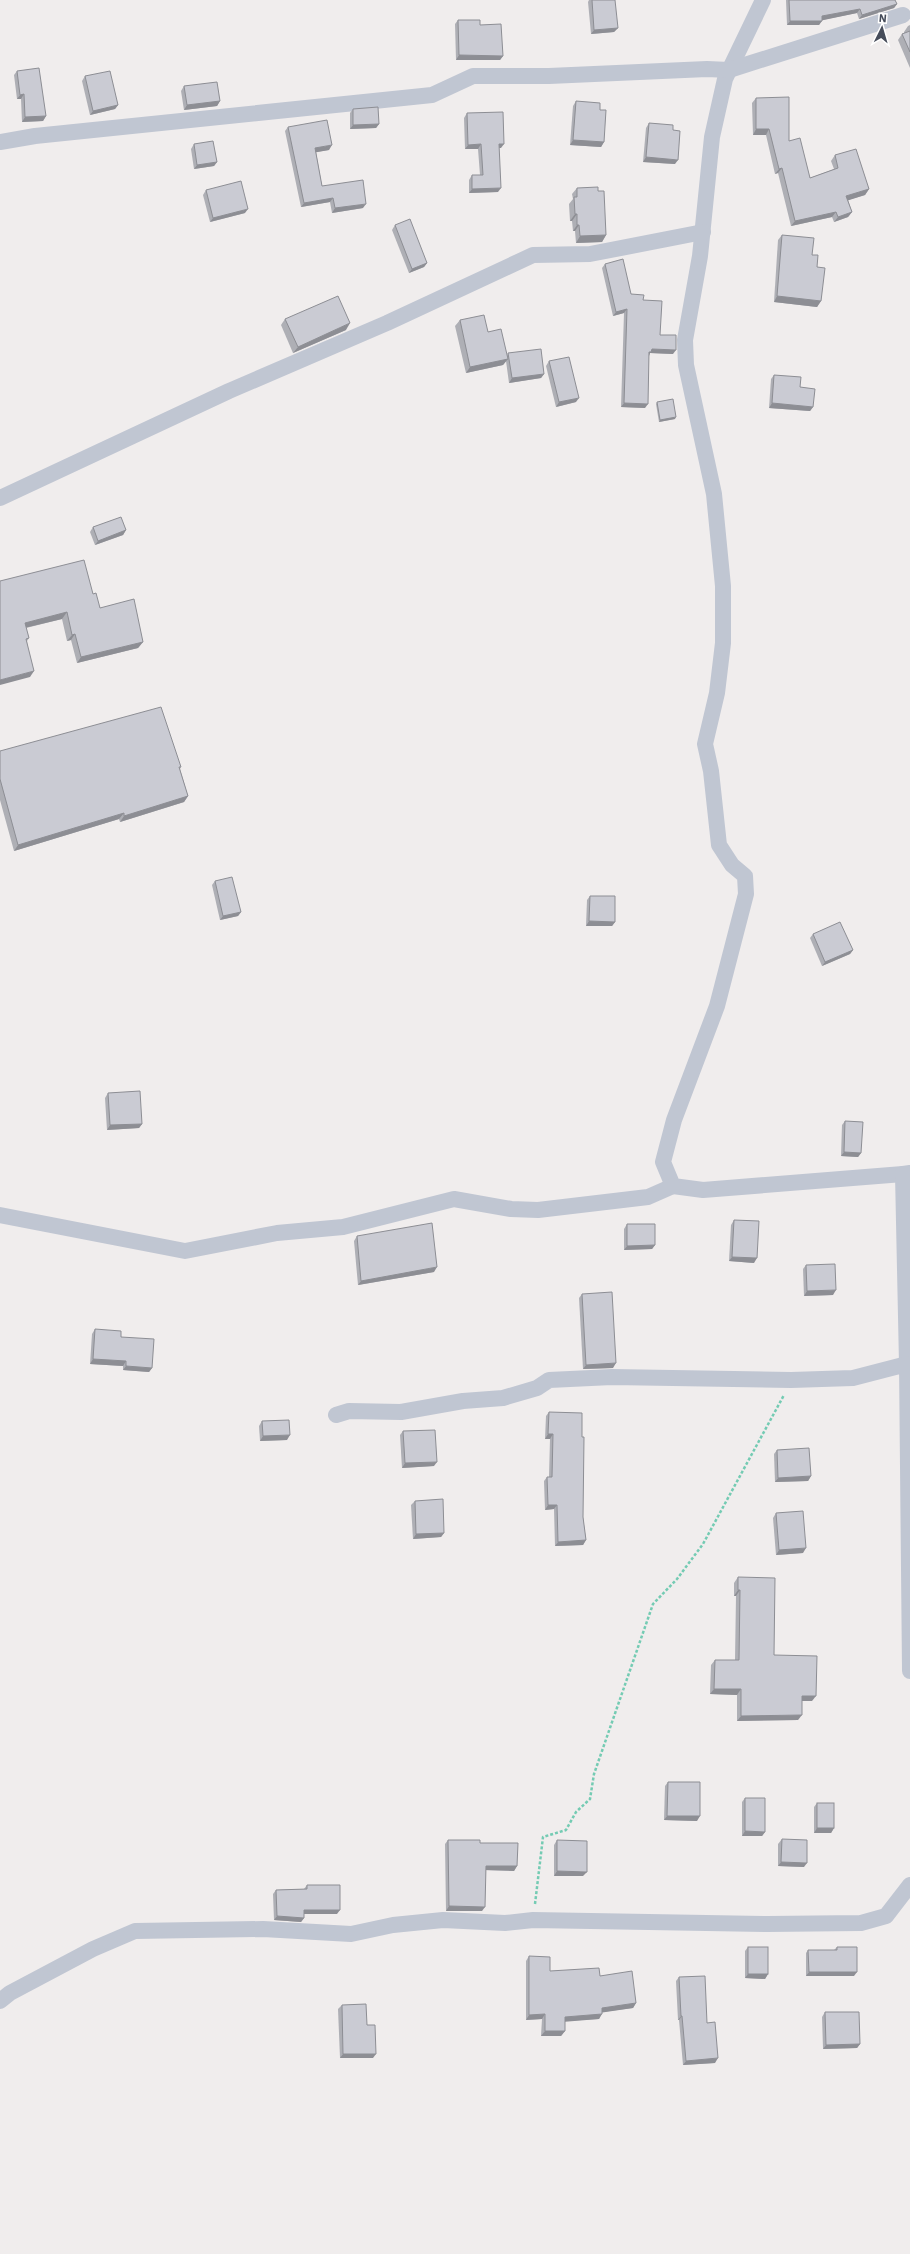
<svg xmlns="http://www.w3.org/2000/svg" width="910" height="2254" font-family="'IBM Plex Sans',sans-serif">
  <rect width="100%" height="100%" fill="#f0eded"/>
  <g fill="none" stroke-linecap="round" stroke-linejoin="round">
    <!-- path -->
    <polyline stroke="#74cbb3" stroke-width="2.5" stroke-dasharray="3 2" stroke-linecap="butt" points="535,1904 543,1837 566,1830 576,1812 590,1799 594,1774 653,1604 677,1579 703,1544 784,1395"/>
    <!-- minor -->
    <g stroke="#c0c6d2" stroke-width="16">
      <polyline points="763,0 725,79 712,137 700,256 685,340 686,365 714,494 723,586 723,643 717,693 705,744 711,771 719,845 732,865 745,876 746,894 717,1006 674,1120 663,1162 673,1186 703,1190 903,1174"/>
      <polyline points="0,142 35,136 432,95 473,76 549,76 707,69 729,70 903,15"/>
      <polyline points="0,498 229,391 387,323 533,255 590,254 703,232"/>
      <polyline points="0,1215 185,1251 277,1233 343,1227 454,1199 511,1209 538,1210 648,1197 673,1186"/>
      <polyline points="907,1364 903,1174 910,1173"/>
      <polyline points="336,1415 349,1411 401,1412 463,1401 503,1398 537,1388 549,1380 612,1377 791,1380 853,1378 907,1364 910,1671"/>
      <polyline points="0,2001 10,1993 93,1949 135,1931 263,1929 351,1934 393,1925 443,1920 505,1923 533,1920 768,1924 861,1923 886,1916 910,1885"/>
    </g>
  </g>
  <!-- wall -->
  <g fill="#aeafb5">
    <polygon points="589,0 592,0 618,28 614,32 591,34 588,2"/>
    <polygon points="786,0 895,0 897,4 894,8 859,19 857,13 822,20 819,25 787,25"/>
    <polygon points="458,20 480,25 503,56 500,60 456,60 455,24"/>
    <polygon points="910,25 910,68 898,40 902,34 904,33 904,32 908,26"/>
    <polygon points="17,71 46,116 43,121 22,122 21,99 17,99 14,75"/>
    <polygon points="85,76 118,105 115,109 90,115 82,81"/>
    <polygon points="184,86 220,101 217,106 184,110 181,91"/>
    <polygon points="756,98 789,141 810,178 834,169 831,161 835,155 869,189 865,195 848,200 852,212 848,217 834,222 832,217 791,226 778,173 775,174 766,135 753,135 752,103"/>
    <polygon points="576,101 600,110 604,142 601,147 570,145 573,106"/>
    <polygon points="353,109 379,124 376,128 350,129 350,113"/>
    <polygon points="467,113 501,148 499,148 498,192 469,193 469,180 472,175 480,175 478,149 465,149 464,118"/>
    <polygon points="649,123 673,130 675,164 643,162 646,128"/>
    <polygon points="288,127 329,150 316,152 322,186 363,208 332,213 330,202 301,207 285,131"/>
    <polygon points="194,144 217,162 214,166 194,169 191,149"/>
    <polygon points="577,188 598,191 606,235 602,242 576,243 575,231 573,231 572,221 570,221 569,204 573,199 572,194"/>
    <polygon points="206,190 245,213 210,222 203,195"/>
    <polygon points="395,225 427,263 424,267 409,273 392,230"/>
    <polygon points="782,235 812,255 817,267 821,301 817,307 774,302 778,240"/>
    <polygon points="605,264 631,294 643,300 660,335 673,354 650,353 649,355 645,408 621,407 624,313 613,316 602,268"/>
    <polygon points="285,319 346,330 293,353 281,325"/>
    <polygon points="460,320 488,332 507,356 508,353 544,374 541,378 509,383 506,361 503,365 466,373 455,326"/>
    <polygon points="549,361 576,402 556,407 546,366"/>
    <polygon points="774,375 800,387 813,407 810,411 769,408 771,379"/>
    <polygon points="657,402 675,419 659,422 656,404"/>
    <polygon points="93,527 126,530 123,535 95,545 90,532"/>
    <polygon points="0,581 93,594 100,608 143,642 138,648 77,663 71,640 67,641 62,619 26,628 29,638 27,641 30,677"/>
    <polygon points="0,751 181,767 180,769 188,796 184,802 120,822 119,819 14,851 0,800"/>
    <polygon points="215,881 241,912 238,916 220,920 212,885"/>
    <polygon points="590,896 615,922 612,926 586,926 587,900"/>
    <polygon points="813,934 853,950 850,954 822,966 810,938"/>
    <polygon points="108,1093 142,1124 139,1128 107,1130 105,1098"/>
    <polygon points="845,1121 861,1153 858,1157 841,1156 842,1125"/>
    <polygon points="734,1220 754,1263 729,1261 731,1225"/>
    <polygon points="627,1224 655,1245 652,1249 624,1250 624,1229"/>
    <polygon points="357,1236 434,1272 358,1285 354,1241"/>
    <polygon points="806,1265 833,1295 804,1296 803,1269"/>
    <polygon points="582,1294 613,1368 583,1369 579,1298"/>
    <polygon points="95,1329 152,1368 149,1372 123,1370 123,1366 90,1364 92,1334"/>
    <polygon points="549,1412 582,1437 583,1517 586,1540 583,1545 555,1546 554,1509 545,1510 544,1481 547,1477 549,1477 550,1439 545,1439 546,1416"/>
    <polygon points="262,1421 287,1440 260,1441 259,1426"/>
    <polygon points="403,1431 434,1466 402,1468 400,1435"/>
    <polygon points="777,1450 811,1476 808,1481 775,1482 774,1454"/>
    <polygon points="415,1501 444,1533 441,1537 413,1539 411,1505"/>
    <polygon points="776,1513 803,1553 776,1555 773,1518"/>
    <polygon points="738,1577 774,1655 812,1701 802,1701 798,1720 737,1721 737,1695 710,1694 711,1665 715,1660 735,1660 736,1596 734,1596 734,1583"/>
    <polygon points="668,1782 697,1821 664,1820 665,1786"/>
    <polygon points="745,1798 765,1832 762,1836 742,1836 742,1802"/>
    <polygon points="817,1803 834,1828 831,1833 814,1833 814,1807"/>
    <polygon points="782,1839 804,1867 778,1866 778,1844"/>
    <polygon points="448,1840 480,1843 517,1866 514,1871 486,1870 482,1911 446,1911 445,1844"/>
    <polygon points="557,1840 583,1876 554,1876 554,1845"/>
    <polygon points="307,1885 337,1914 304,1914 304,1918 301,1922 274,1920 273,1894 276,1890 304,1889"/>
    <polygon points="748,1947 768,1974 765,1979 745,1978 745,1951"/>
    <polygon points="837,1947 854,1976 806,1976 806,1953 808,1950 834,1950"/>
    <polygon points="529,1956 550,1971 600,1976 636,2003 633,2008 602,2012 599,2019 565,2021 565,2031 561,2036 541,2036 542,2019 526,2020 526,1961"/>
    <polygon points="679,1977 715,2063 683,2065 679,2020 678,2020 676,1981"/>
    <polygon points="342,2005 367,2025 373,2058 340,2058 338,2009"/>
    <polygon points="825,2012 860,2044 857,2048 823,2049 822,2017"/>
  </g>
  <!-- shaded-wall -->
  <g fill="#8d8e94">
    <polygon points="897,4 894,8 859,19 862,15"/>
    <polygon points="860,9 857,13 819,21 822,16"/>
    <polygon points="790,21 822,21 819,25 787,25"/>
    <polygon points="618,28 614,32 591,34 594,30"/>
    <polygon points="459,55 503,56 500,60 456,60"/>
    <polygon points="24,94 21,99 17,99 20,95"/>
    <polygon points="220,101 217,106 184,110 187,105"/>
    <polygon points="118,105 115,109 90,115 93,111"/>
    <polygon points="46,116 43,121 22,122 25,117"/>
    <polygon points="379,124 376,128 350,129 353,125"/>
    <polygon points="756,129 769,129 766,135 753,135"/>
    <polygon points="573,140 604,142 601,147 570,145"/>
    <polygon points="481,144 478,149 465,149 468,145"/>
    <polygon points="499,144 504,144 501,148 496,148"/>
    <polygon points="332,145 329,150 312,153 315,148"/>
    <polygon points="646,157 678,160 675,164 643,162"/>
    <polygon points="217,162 214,166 194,169 197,165"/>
    <polygon points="782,168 778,173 775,174 779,169"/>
    <polygon points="501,188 498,192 469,193 472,189"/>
    <polygon points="869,189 865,195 843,202 846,196"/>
    <polygon points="333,198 330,202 301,207 304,203"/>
    <polygon points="366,204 363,208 332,213 335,208"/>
    <polygon points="248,209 245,213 210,222 213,218"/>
    <polygon points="836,212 832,217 791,226 795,221"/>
    <polygon points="852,212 848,217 834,222 838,217"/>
    <polygon points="575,214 577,214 572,221 570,221"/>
    <polygon points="577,225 579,225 575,231 573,231"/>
    <polygon points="606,235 602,242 576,243 580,236"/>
    <polygon points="427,263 424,267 409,273 412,269"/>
    <polygon points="777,296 821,301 817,307 774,302"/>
    <polygon points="627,309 624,313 613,316 616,312"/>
    <polygon points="350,323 346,330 293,353 298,347"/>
    <polygon points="652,349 676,350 673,354 650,353 649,356 646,356"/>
    <polygon points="508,359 503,365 466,373 470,367"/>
    <polygon points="544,374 541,378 509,383 512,378"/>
    <polygon points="579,398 576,402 556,407 559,402"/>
    <polygon points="624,403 648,404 645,408 621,407"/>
    <polygon points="772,403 813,407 810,411 769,408"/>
    <polygon points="676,417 675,419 659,422 660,420"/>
    <polygon points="126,530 123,535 95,545 98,541"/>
    <polygon points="67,612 62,619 20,629 25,623"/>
    <polygon points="75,634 71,640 67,641 72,635"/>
    <polygon points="143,642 138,648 77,663 81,657"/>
    <polygon points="34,671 30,677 0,685 0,680"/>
    <polygon points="188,796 184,802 120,822 124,816"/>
    <polygon points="124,813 119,819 14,851 18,845"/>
    <polygon points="241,912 238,916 220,920 223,916"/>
    <polygon points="589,921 615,922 612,926 586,926"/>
    <polygon points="853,950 850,954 822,966 825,962"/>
    <polygon points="142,1124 139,1128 107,1130 110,1125"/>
    <polygon points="844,1152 861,1153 858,1157 841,1156"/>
    <polygon points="655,1245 652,1249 624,1250 627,1246"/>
    <polygon points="732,1257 757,1258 754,1263 729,1261"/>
    <polygon points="437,1267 434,1272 358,1285 361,1281"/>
    <polygon points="836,1290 833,1295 804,1296 807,1291"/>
    <polygon points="93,1359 126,1361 123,1366 90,1364"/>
    <polygon points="616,1363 613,1368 583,1369 586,1365"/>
    <polygon points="126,1366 152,1368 149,1372 123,1370"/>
    <polygon points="548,1434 553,1434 550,1439 545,1439"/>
    <polygon points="290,1435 287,1440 260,1441 263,1436"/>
    <polygon points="437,1462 434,1466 402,1468 405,1463"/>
    <polygon points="811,1476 808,1481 775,1482 778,1478"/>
    <polygon points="548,1505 557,1505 554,1509 545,1510"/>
    <polygon points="444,1533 441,1537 413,1539 416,1534"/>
    <polygon points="586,1540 583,1545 555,1546 558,1542"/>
    <polygon points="806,1548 803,1553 776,1555 779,1550"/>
    <polygon points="738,1590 740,1590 736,1596 734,1596"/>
    <polygon points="714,1689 741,1689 737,1695 710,1694"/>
    <polygon points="802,1696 816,1696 812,1701 798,1701"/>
    <polygon points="802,1715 798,1720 737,1721 741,1716"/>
    <polygon points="667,1816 700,1816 697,1821 664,1820"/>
    <polygon points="817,1828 834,1828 831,1833 814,1833"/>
    <polygon points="745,1831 765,1832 762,1836 742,1836"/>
    <polygon points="781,1862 807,1863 804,1867 778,1866"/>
    <polygon points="486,1866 517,1866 514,1871 483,1870"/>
    <polygon points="557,1871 587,1872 583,1876 554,1876"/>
    <polygon points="449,1906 485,1907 482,1911 446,1911"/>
    <polygon points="304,1910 340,1910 337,1914 301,1914"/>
    <polygon points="277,1916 304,1918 301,1922 274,1920"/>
    <polygon points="809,1972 857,1972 854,1976 806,1976"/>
    <polygon points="748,1974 768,1974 765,1979 745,1978"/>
    <polygon points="636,2003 633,2008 599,2013 602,2008"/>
    <polygon points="545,2014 542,2019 526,2020 529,2015"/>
    <polygon points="602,2014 599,2019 562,2022 565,2017"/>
    <polygon points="681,2016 682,2016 679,2020 678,2020"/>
    <polygon points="545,2031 565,2031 561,2036 541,2036"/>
    <polygon points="860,2044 857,2048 823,2049 826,2045"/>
    <polygon points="343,2054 376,2054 373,2058 340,2058"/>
    <polygon points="718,2058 715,2063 683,2065 686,2061"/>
  </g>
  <!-- building -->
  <g fill="#cacbd3" stroke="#8d8e94">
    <polygon points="592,0 615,0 618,28 594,30"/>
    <polygon points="789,0 895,0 897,4 862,15 860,9 822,16 822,21 790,21"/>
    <polygon points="458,20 480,20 480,25 501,24 503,56 459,55"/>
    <polygon points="910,31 910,52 902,34"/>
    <polygon points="39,68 46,116 25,117 24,94 20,95 17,71"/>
    <polygon points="110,71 118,105 93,111 85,76"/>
    <polygon points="217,82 220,101 187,105 184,86"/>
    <polygon points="789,97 789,141 800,138 810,178 838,168 835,155 856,149 869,189 846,196 852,212 838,217 836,212 795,221 782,168 779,169 769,129 756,129 756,98"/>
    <polygon points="576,101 600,103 600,110 606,110 604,142 573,140"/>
    <polygon points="378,107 379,124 353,125 353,109"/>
    <polygon points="503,112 504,144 499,144 501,188 472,189 472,175 483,175 481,144 468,145 467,113"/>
    <polygon points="327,120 332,145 315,148 322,186 363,180 366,204 335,208 333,198 304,203 288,127"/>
    <polygon points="649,123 673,125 673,130 680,131 678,160 646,157"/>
    <polygon points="213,141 217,162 197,165 194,144"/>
    <polygon points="241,181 248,209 213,218 206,190"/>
    <polygon points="598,187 598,191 604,191 606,235 580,236 579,225 577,225 577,214 575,214 574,197 577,197 577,188"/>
    <polygon points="410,219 427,263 412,269 395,225"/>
    <polygon points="782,235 814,238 812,255 818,255 817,267 825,268 821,301 777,296"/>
    <polygon points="623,259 631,294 644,295 643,300 662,301 660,335 676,335 676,350 652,349 651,352 649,352 648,404 624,403 627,309 616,312 605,264"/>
    <polygon points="338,296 350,323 298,347 285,319"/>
    <polygon points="484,315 488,332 501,329 508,359 470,367 460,320"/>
    <polygon points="541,349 544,374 512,378 508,353"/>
    <polygon points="569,357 579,398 559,402 549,361"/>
    <polygon points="774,375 801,377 800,387 815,389 813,407 772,403"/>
    <polygon points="673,399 676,417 660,420 657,402"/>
    <polygon points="121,517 126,530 98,541 93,527"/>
    <polygon points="84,560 93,594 96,593 100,608 134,599 143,642 81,657 75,634 72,635 67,612 25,623 29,638 26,639 34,671 0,680 0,581"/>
    <polygon points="161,707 181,767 179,767 188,796 124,816 124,813 18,845 0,779 0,751"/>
    <polygon points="232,877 241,912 223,916 215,881"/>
    <polygon points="590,896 615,896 615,922 589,921"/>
    <polygon points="840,922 853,950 825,962 813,934"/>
    <polygon points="140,1091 142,1124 110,1125 108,1093"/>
    <polygon points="845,1121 863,1122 861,1153 844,1152"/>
    <polygon points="734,1220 759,1221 757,1258 732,1257"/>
    <polygon points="432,1223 437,1267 361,1281 357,1236"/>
    <polygon points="627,1224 655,1224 655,1245 627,1246"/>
    <polygon points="835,1264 836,1290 807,1291 806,1265"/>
    <polygon points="612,1292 616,1363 586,1365 582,1294"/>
    <polygon points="95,1329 121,1331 121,1337 154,1339 152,1368 126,1366 126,1361 93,1359"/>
    <polygon points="549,1412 582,1413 582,1437 584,1437 583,1517 586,1540 558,1542 557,1505 548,1505 547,1477 552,1477 553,1434 548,1434"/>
    <polygon points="289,1420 290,1435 263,1436 262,1421"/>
    <polygon points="435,1430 437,1462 405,1463 403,1431"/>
    <polygon points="809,1448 811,1476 778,1478 777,1450"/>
    <polygon points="443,1499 444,1533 416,1534 415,1501"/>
    <polygon points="803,1511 806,1548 779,1550 776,1513"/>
    <polygon points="738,1577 775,1578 774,1655 817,1656 816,1696 802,1696 802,1715 741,1716 741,1689 714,1689 715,1660 739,1660 740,1590 738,1590"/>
    <polygon points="668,1782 700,1782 700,1816 667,1816"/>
    <polygon points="745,1798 765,1798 765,1832 745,1831"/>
    <rect x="817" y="1803" width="17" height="25"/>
    <polygon points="782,1839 807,1840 807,1863 781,1862"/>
    <polygon points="448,1840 480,1840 480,1843 518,1843 517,1866 486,1866 485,1907 449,1906"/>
    <polygon points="557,1840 587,1841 587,1872 557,1871"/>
    <polygon points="307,1885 340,1885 340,1910 304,1910 304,1918 277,1916 276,1890 307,1889"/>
    <rect x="748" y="1947" width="20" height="27"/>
    <polygon points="837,1947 857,1947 857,1972 809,1972 808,1950 837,1950"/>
    <polygon points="529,1956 550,1957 550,1971 599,1968 600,1976 632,1971 636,2003 602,2008 602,2014 565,2017 565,2031 545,2031 545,2014 529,2015"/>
    <polygon points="705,1976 707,2023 715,2022 718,2058 686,2061 682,2016 681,2016 679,1977"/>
    <polygon points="366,2004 367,2025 375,2025 376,2054 343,2054 342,2005"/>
    <polygon points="825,2012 859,2012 860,2044 826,2045"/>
  </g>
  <!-- north arrow -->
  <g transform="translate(882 28) rotate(5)" stroke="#ffffff" stroke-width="3" paint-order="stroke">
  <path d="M0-3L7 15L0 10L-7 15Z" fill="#464c5a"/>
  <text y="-6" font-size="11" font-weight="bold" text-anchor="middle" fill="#464c5a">N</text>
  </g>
</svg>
